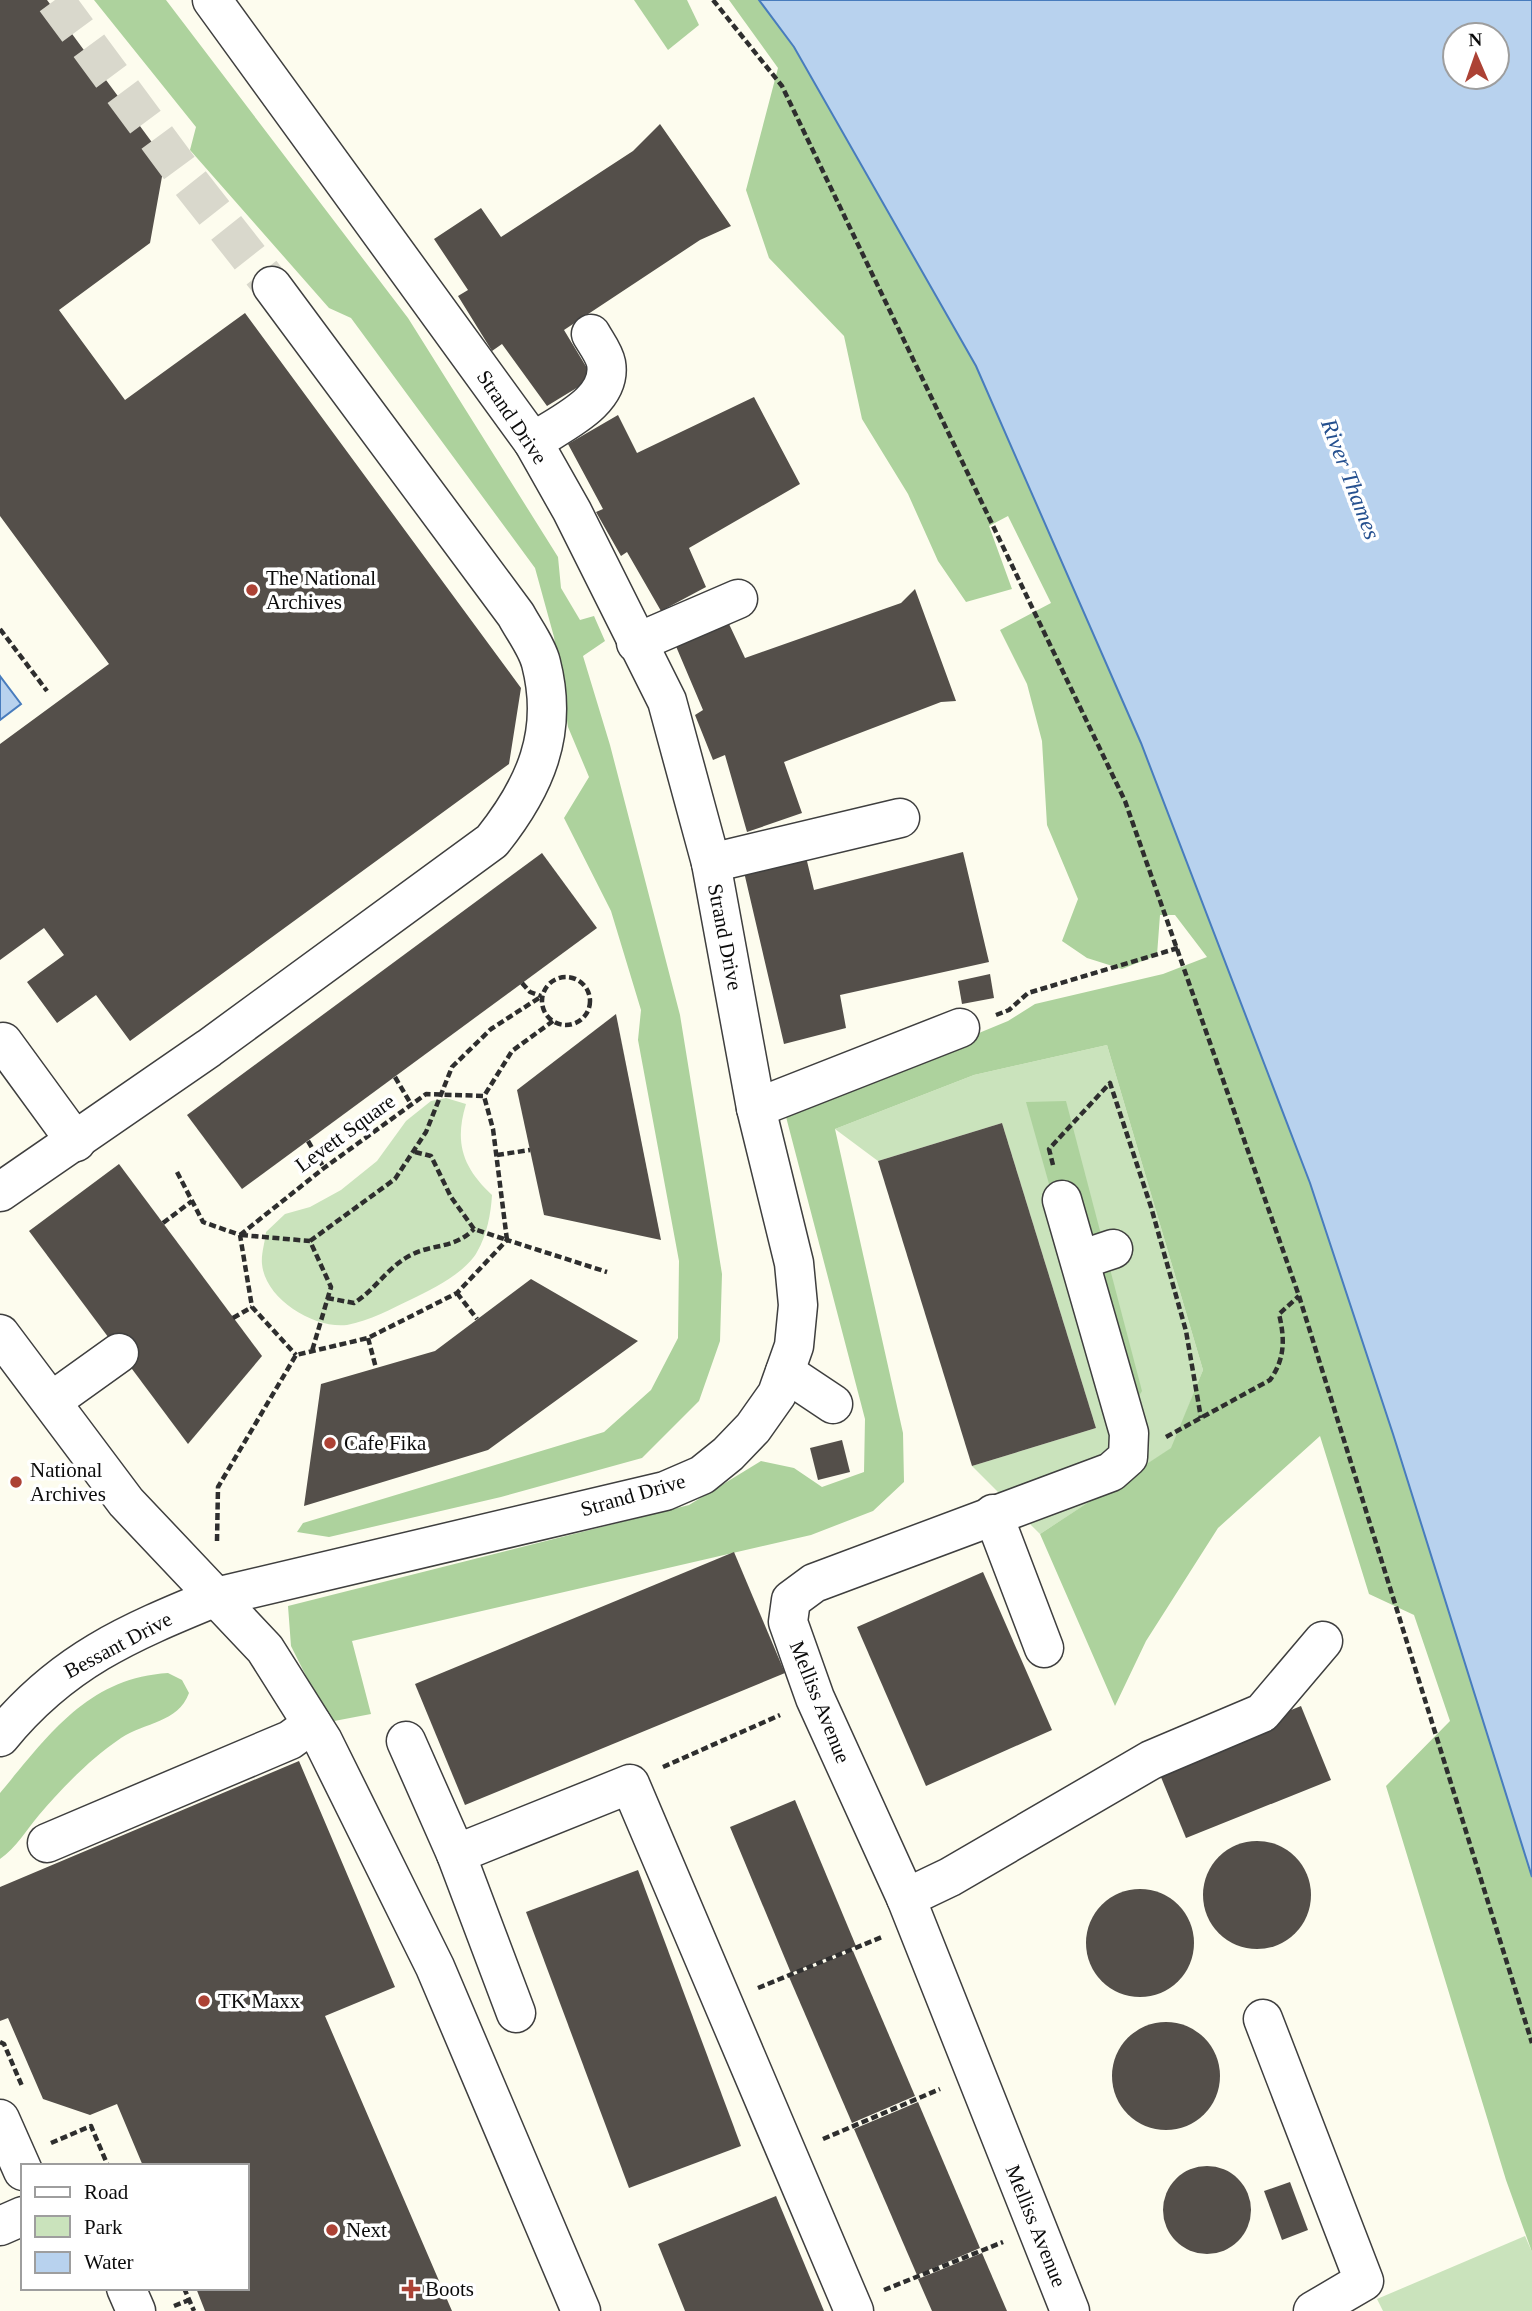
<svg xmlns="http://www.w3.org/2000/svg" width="1532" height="2311" font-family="'Times New Roman',serif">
  <rect width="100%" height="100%" fill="#fdfcee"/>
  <!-- green -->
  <g fill="#cae3bc">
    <polygon points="1107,1045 1203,1370 1172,1448 1040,1534 972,1466 1096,1428 1002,1123 878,1161 835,1129 974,1075"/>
    <path d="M446 1098 466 1104C454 1143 463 1168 492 1195 491 1213 487 1235 477 1252 466 1272 433 1289 412 1299 393 1308 369 1321 347 1325 314 1329 265 1299 262 1264 261 1254 265 1242 266 1232L285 1214 310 1207 341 1190 377 1161 406 1121 431 1101Z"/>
    <polygon points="1525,2236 1532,2252 1532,2311 1383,2311 1377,2299"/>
  </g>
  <!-- forest -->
  <g fill="#add29d">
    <polygon points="94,0 166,0 408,318 558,557 561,588 580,620 594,616 605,641 583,656 610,745 680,1015 722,1274 720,1341 699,1401 642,1458 501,1497 329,1537 297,1532 303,1523 604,1432 651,1390 678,1338 679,1261 638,1040 641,1010 611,911 564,818 589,777 568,727 554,637 535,568 351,318 329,308 190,150 196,127"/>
    <polygon points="634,0 687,0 699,25 668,50"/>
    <polygon points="729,0 768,0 976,366 1141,743 1310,1183 1393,1434 1532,1877 1532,2252 1506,2180 1386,1786 1450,1721 1414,1615 1369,1594 1320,1436 1218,1528 1146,1641 1115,1706 1040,1534 1171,1448 1203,1370 1107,1045 974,1075 835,1129 903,1433 904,1482 873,1511 811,1535 352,1641 371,1714 329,1722 291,1646 288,1606 689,1505 761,1461 794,1468 822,1487 864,1472 865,1419 785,1113 1008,1021 1035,1004 1163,974 1207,957 1175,915 1160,915 1157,955 1122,969 1087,958 1062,941 1078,899 1047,825 1042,741 1027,684 1000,630 1051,603 1008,516 989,526 1012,589 966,602 938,561 908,494 862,419 844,336 769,258 746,190 778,68"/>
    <polygon points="1066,1101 1142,1391 1133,1406 1111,1405 1026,1102"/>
    <path d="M168 1673 182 1680 189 1693C178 1723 145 1722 121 1738 90 1759 63 1787 39 1815 27 1829 16 1848 0 1859V1793C48 1736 87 1678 168 1673Z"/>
  </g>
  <!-- water -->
  <g fill="#b8d2ee" stroke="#487cbd" stroke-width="2" fill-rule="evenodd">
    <path d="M759 0H1532V1877L1393 1434 1310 1183 1141 743 976 366 794 47ZM1455 35H1497V77H1455Z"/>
    <polygon points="0,676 21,704 0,720"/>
  </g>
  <!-- building -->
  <g fill="#544f4a">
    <polygon points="0,0 47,0 165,160 150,243 59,310 125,400 245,313 521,688 509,764 130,1041 96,995 57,1023 27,982 64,955 44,928 0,960 0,744 109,664 0,516"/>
    <polygon points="660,124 731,226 700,240 564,330 593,378 547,406 502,344 492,351 458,296 468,290 434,239 481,208 501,237 633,151"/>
    <polygon points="754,397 800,484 689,548 706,587 661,611 627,552 621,556 596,512 603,509 568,444 618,415 637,453"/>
    <polygon points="915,589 956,701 941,702 784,762 802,813 747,832 725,755 713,760 695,715 703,710 675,644 729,624 745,658 901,603"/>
    <polygon points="963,852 989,962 840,995 846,1028 784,1044 744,872 806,857 814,890"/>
    <polygon points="542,853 597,928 242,1189 187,1115"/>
    <polygon points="990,974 994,998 962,1004 958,981"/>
    <polygon points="616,1014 661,1240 544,1215 517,1090"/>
    <polygon points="1002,1123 1096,1428 972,1466 878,1161"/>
    <polygon points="119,1164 262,1356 188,1444 29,1231"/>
    <polygon points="531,1279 638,1341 488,1450 304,1506 321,1384 435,1351"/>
    <polygon points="842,1440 850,1472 818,1480 810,1448"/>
    <polygon points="734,1552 785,1673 465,1805 415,1684"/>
    <polygon points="983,1572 1052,1730 926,1786 857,1627"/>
    <polygon points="1301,1706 1331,1780 1186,1838 1156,1765"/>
    <polygon points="299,1761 395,1987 325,2016 452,2311 205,2311 196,2288 247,2288 247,2166 143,2166 117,2104 90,2115 43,2099 8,2018 0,2021 0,1887"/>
    <polygon points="795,1800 856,1946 791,1973 730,1827"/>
    <circle cx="1257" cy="1895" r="54"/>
    <polygon points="638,1870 741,2146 629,2188 526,1912"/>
    <circle cx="1140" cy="1943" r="54"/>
    <polygon points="853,1951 915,2096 852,2123 789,1977"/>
    <circle cx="1166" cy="2076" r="54"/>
    <polygon points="918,2102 980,2248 917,2275 854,2129"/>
    <circle cx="1207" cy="2210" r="44"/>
    <polygon points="1290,2182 1308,2230 1282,2240 1264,2191"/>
    <polygon points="776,2196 824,2311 685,2311 658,2244"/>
    <polygon points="982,2253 1007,2311 932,2311 918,2279"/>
  </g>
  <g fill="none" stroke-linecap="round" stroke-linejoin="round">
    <!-- minor-tunnel -->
    <polyline stroke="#d9d8cc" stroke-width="38" stroke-dasharray="38 19" stroke-linecap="butt" points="55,0 186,177 272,286"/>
    <!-- minor casing -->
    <g stroke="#3f3f3f" stroke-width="41">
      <g id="minor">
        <path d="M533 442C559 424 613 402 606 363 604 353 596 343 591 334"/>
        <polyline points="636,643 738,599"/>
        <polyline points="711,863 900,818"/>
        <polyline points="3,1042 76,1142"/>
        <polyline points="756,1108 960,1028"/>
        <path d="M0 1192 209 1048 492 841C535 787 559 733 541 663 537 647 524 630 516 615L272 286"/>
        <polyline points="1062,1200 1129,1433 1128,1457 1111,1472 814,1583 791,1600 788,1622 815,1698 906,1898 1070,2311"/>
        <polyline points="1080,1260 1113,1249"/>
        <polyline points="0,1334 126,1502 265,1649 323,1741 435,1967 581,2311"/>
        <polyline points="785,1372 833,1404"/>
        <polyline points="52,1401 119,1353"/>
        <polyline points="993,1514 1044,1648"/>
        <path d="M0 1737C62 1661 128 1633 216 1597L665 1491 702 1475 728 1454 753 1428 777 1394 794 1346 798 1305 794 1263 756 1108 711 863 667 701 572 511 533 442 212 0"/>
        <polyline points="406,1741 456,1854 516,2013"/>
        <polyline points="47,1843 290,1740 312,1724"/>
        <polyline points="456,1854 630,1784 854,2311"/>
        <polyline points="906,1898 950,1877 1151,1760 1262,1713 1323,1641"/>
        <polyline points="1263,2019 1364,2281 1313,2311"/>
        <polyline points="0,2119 23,2171"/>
        <polyline points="0,2226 23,2216"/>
        <polyline points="126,2288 136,2311"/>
      </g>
    </g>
    <!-- path -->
    <g stroke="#2e2e2e" stroke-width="4.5" stroke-dasharray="7 3.5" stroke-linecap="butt">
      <polyline points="713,0 782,86 1125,801 1299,1296 1532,2043"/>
      <polyline points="0,629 47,691"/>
      <circle cx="566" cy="1001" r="24"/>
      <polyline points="522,983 530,992 541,996"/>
      <polyline points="996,1015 1009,1010 1028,993 1178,948"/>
      <polyline points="395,1077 411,1104"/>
      <polyline points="308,1141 324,1168"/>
      <polyline points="415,1152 431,1156 451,1197 474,1229 507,1240 493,1129 484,1096"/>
      <polyline points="497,1155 530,1150"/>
      <polyline points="1053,1165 1049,1149 1110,1083 1151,1207 1186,1331 1201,1418"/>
      <polyline points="177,1172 203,1222 240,1235 252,1307 296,1355"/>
      <polyline points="163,1223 192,1201"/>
      <polyline points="240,1235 324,1168 426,1094 484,1096 512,1051 553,1021"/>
      <polyline points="241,1235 310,1241 331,1287 312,1351"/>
      <polyline points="310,1241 395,1179 426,1132 452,1067 491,1029 542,996"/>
      <polyline points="457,1293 477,1319"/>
      <path d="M327 1298 354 1303C375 1290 387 1268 409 1256 432 1243 453 1250 474 1229"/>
      <polyline points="233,1318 252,1307"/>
      <polyline points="368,1338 376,1368"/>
      <path d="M1166 1437 1270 1380C1285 1359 1285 1339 1279 1314L1299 1296"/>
      <polyline points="217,1541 218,1487 296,1355 368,1338 457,1293 507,1240 607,1272"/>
      <polyline points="663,1767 780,1715"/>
      <polyline points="758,1988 882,1937"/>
      <polyline points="0,2042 4,2044 22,2086"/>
      <polyline points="823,2139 940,2089"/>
      <polyline points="51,2143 91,2126 108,2166"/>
      <polyline points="184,2288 194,2311"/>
      <polyline points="884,2290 1003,2242"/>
      <polyline points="174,2306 189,2300"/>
    </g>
    <!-- minor -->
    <use href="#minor" stroke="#fff" stroke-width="38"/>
  </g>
  <!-- markers -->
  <g fill="#ac4235" stroke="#fff" stroke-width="2.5">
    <circle cx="252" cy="590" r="7"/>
    <circle cx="330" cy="1443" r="7"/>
    <circle cx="16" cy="1482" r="7"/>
    <circle cx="204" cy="2001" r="7"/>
    <circle cx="332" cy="2230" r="7"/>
    <path d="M407.5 2278.5h7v7h7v7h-7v7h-7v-7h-7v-7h7z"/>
  </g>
  <g text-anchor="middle" stroke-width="7" stroke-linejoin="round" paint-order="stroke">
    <!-- street labels -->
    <g font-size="21" fill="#0c0c0c" stroke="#fff">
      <text transform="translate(512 417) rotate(56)" y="7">Strand Drive</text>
      <text transform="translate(725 937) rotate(79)" y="7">Strand Drive</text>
      <text transform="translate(345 1133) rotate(-36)" y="7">Levett Square</text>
      <text transform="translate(633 1495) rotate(-16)" y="7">Strand Drive</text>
      <text transform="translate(118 1645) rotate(-28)" y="7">Bessant Drive</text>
      <text transform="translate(820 1702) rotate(68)" y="7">Melliss Avenue</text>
      <text transform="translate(1036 2226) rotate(68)" y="7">Melliss Avenue</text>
    </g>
    <!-- poi labels -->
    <g font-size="21" fill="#0c0c0c" stroke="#fff" text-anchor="start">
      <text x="266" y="585">The National<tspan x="266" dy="24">Archives</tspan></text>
      <text x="344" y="1450">Cafe Fika</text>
      <text x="30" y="1477">National<tspan x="30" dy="24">Archives</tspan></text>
      <text x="218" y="2008">TK Maxx</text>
      <text x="346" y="2237">Next</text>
      <text x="425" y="2296">Boots</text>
    </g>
    <!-- water labels -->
    <g font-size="23" font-style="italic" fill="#25508f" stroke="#fff">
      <text transform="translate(1351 479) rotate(69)" y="8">River Thames</text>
    </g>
  </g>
  <!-- legend -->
  <rect x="21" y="2164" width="228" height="126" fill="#ffffff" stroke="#9e9e9e" stroke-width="2"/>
  <rect x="35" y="2187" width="35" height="10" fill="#ffffff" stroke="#9e9e9e" stroke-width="2"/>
  <text x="84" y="2199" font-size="21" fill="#0c0c0c">Road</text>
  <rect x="35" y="2216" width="35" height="21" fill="#cae3bc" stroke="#9e9e9e" stroke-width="2"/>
  <text x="84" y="2234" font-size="21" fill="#0c0c0c">Park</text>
  <rect x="35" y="2252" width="35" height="21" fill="#b8d2ee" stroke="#9e9e9e" stroke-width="2"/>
  <text x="84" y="2269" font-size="21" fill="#0c0c0c">Water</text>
  <!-- north arrow -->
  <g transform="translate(1476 56) rotate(358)"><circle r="33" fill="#ffffff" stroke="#9e9e9e" stroke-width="2"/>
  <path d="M0-5L12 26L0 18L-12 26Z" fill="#ac4235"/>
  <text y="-10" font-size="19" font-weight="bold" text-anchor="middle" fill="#0c0c0c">N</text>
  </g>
</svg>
